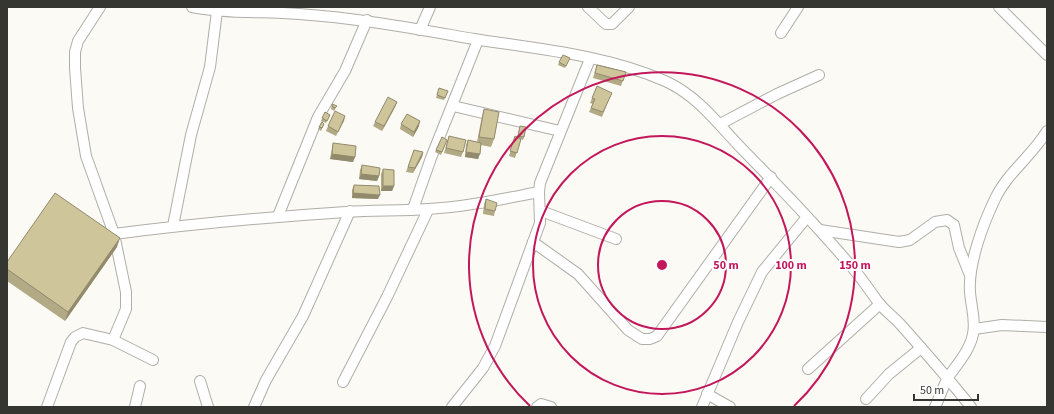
<svg xmlns="http://www.w3.org/2000/svg" width="1054" height="414" font-family="'Source Sans 3',sans-serif">
  <rect width="100%" height="100%" fill="#fbfaf4"/>
  <g fill="none" stroke-linecap="round" stroke-linejoin="round">
    <!-- minor casing -->
    <g stroke="#b0aea9" stroke-width="12">
      <g id="minor">
        <polyline points="100,7 78,41 75,52 75,68 78,108 86,156 114,234 126,292 126,309 113,340"/>
        <path d="M192 7C227 14 263 11 299 14 358 18 416 29 474 39 538 49 606 55 665 81 699 96 720 127 745 152 783 191 821 230 856 272 864 282 871 292 878 302 885 311 894 317 901 325 925 352 949 379 971 407"/>
        <polyline points="588,7 606,24 612,24 629,7"/>
        <polyline points="999,7 1047,55"/>
        <polyline points="420,30 430,7"/>
        <polyline points="781,33 798,7"/>
        <polyline points="453,106 560,131"/>
        <polyline points="720,124 777,94 819,75"/>
        <polyline points="413,209 431,158 478,40"/>
        <polyline points="541,211 616,239"/>
        <polyline points="278,216 318,117 345,71 367,20"/>
        <polyline points="173,226 191,135 210,67 217,11"/>
        <polyline points="820,230 899,242 910,240 935,222 947,220 954,225 959,248 970,275"/>
        <path d="M114 234C191 224 269 217 346 212 373 210 401 211 428 209 465 207 502 199 539 192"/>
        <polyline points="533,242 578,274 628,330 642,339 650,339 657,336 771,177"/>
        <polyline points="974,329 1002,325 1047,327"/>
        <polyline points="808,369 880,304"/>
        <polyline points="200,381 208,407"/>
        <polyline points="343,382 387,297 428,210"/>
        <polyline points="707,394 730,407"/>
        <polyline points="866,399 889,374 921,348"/>
        <polyline points="47,407 71,342 75,337 83,333 113,340 153,360"/>
        <polyline points="135,407 140,386"/>
        <polyline points="254,407 266,380 303,316 350,211"/>
        <polyline points="452,407 483,368 495,346 540,223 539,192 540,183 590,59"/>
        <polyline points="537,407 541,404 551,407"/>
        <polyline points="702,407 738,322 762,272 807,217"/>
        <path d="M935 407C940 397 943 386 949 376 958 363 970 350 973 334 976 319 971 307 970 292 968 264 983 224 995 199 1007 173 1032 156 1047 131"/>
      </g>
    </g>
    <!-- minor -->
    <use href="#minor" stroke="#fff" stroke-width="10"/>
  </g>
  <!-- wall -->
  <g fill="#b2a985">
    <polygon points="570,58 565,68 558,65 559,62"/>
    <polygon points="597,65 626,72 621,86 593,78"/>
    <polygon points="597,86 610,97 602,117 589,112 593,104 590,103"/>
    <polygon points="439,88 448,91 444,100 436,98"/>
    <polygon points="397,102 395,107 382,131 373,126 375,122"/>
    <polygon points="332,104 337,106 334,111 331,109"/>
    <polygon points="484,109 494,139 491,147 481,145 478,159 465,157 466,145 468,140 477,142 482,116"/>
    <polygon points="325,112 330,115 326,123 321,121"/>
    <polygon points="345,116 336,136 326,131 328,126"/>
    <polygon points="324,124 321,131 318,129 319,127"/>
    <polygon points="401,124 419,126 413,137 400,129"/>
    <polygon points="520,126 524,137 523,140 521,139 515,158 509,156 515,136 517,137"/>
    <polygon points="449,136 463,152 461,157 444,153"/>
    <polygon points="442,137 447,140 441,155 435,152"/>
    <polygon points="333,143 355,157 353,162 330,159 332,148"/>
    <polygon points="414,150 423,152 422,157 413,173 406,172"/>
    <polygon points="362,165 379,176 377,181 359,179 360,170"/>
    <polygon points="383,169 394,186 392,191 381,191 381,174"/>
    <polygon points="354,185 378,199 352,198 352,190"/>
    <polygon points="486,199 495,211 494,216 483,214 484,204"/>
    <polygon points="117,247 65,321 7,281 7,262"/>
  </g>
  <!-- shaded-wall -->
  <g fill="#918a6c">
    <polygon points="397,102 395,107 382,131 384,126"/>
    <polygon points="345,116 344,121 336,136 338,132"/>
    <polygon points="420,121 419,126 413,137 414,132"/>
    <polygon points="423,152 422,157 413,173 415,168"/>
    <polygon points="466,152 480,154 478,159 465,157"/>
    <polygon points="332,154 355,157 353,162 330,159"/>
    <polygon points="361,174 379,176 377,181 359,179"/>
    <polygon points="383,186 394,186 392,191 381,191"/>
    <polygon points="353,193 380,195 378,199 352,198"/>
    <polygon points="120,238 117,247 65,321 68,312"/>
  </g>
  <!-- building -->
  <g fill="#cfc59b" stroke="#918a6c">
    <polygon points="563,55 570,58 566,66 559,62"/>
    <polygon points="597,65 626,72 623,81 595,73"/>
    <polygon points="597,86 612,93 603,112 591,108 595,99 592,98"/>
    <polygon points="439,88 448,91 445,98 437,95"/>
    <polygon points="388,97 397,102 384,126 375,122"/>
    <polygon points="332,104 337,106 335,108 332,106"/>
    <polygon points="484,109 499,112 494,139 479,137"/>
    <polygon points="335,111 345,116 338,132 328,126"/>
    <polygon points="325,112 330,115 327,121 322,118"/>
    <polygon points="407,114 420,121 414,132 401,124"/>
    <polygon points="322,122 324,124 322,128 319,127"/>
    <polygon points="520,126 526,127 524,137 518,136"/>
    <polygon points="449,136 466,140 463,152 446,148"/>
    <polygon points="515,136 521,139 517,153 510,151"/>
    <polygon points="442,137 447,140 442,152 436,150"/>
    <polygon points="468,140 481,143 480,154 466,152"/>
    <polygon points="333,143 356,146 355,157 332,154"/>
    <polygon points="414,150 423,152 415,168 408,167"/>
    <polygon points="362,165 380,168 379,176 361,174"/>
    <polygon points="383,169 394,170 394,186 383,186"/>
    <polygon points="354,185 379,186 380,195 353,193"/>
    <polygon points="55,193 120,238 68,312 7,269 7,262"/>
    <polygon points="486,199 497,203 495,211 485,209"/>
  </g>
  <!-- distance rings -->
  <g fill="none" stroke="#c2185b" stroke-width="2">
    <circle cx="662" cy="265" r="64"/>
    <circle cx="662" cy="265" r="129"/>
    <path d="M530 406A193 193 0 1 1 794 406"/>
  </g>
  <circle cx="662" cy="265" r="6" fill="#c2185b" stroke="#fff" stroke-width="2"/>
  <g font-size="12" text-anchor="middle" font-weight="bold" fill="#c2185b" stroke="#fff" stroke-width="4" stroke-linejoin="round" paint-order="stroke">
    <text x="726" y="269">50 m</text>
    <text x="791" y="269">100 m</text>
    <text x="855" y="269">150 m</text>
  </g>
  <!-- border -->
  <rect width="1054" height="414" fill="none" stroke="#353532" stroke-width="16"/>
  <!-- scale -->
  <path d="M914 394v6h64v-6" fill="none" stroke="#353532" stroke-width="2"/>
  <text x="920" y="394" font-size="12" fill="#353532" stroke="#ffffff" stroke-width="3" paint-order="stroke">50 m</text>
</svg>
